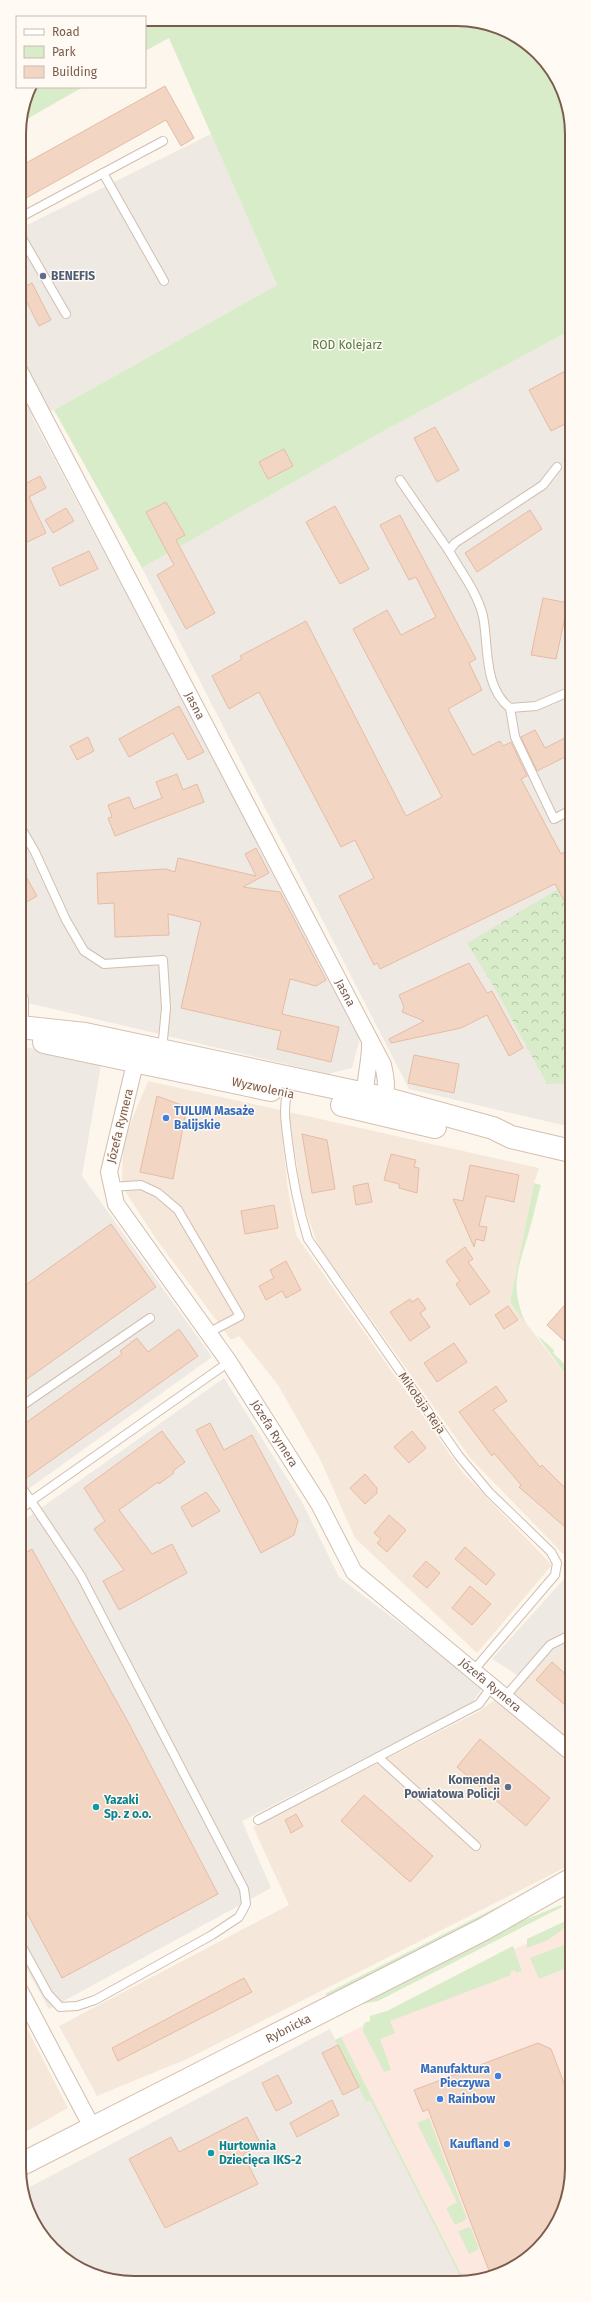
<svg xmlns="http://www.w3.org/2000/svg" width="591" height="2302" font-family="'Fira Sans',sans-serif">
  <defs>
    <pattern id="forest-crowns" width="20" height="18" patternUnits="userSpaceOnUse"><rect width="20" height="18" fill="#d8ecc9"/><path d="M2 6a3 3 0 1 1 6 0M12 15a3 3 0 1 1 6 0" fill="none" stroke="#b4c2a5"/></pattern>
  </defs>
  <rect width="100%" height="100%" fill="#fdf6ec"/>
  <!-- residential -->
  <g fill="#f5e8da">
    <polygon points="148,1081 280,1110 287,1183 296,1235 463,1473 552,1565 477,1653 355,1538 320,1459 278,1385 239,1336 231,1340 156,1239 122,1186 123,1141"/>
    <polygon points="289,1112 539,1168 534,1183 510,1302 571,1382 572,1563 471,1459 318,1245 302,1201"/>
    <polygon points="564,1648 572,1655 572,1864 187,2059 97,2096 59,2026 289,1905 253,1827 478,1712"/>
    <polygon points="20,2015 68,2108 20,2135"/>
  </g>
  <!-- commercial -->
  <polygon fill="#fde8e0" points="572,1920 572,2175 563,2212 543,2244 508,2271 472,2282 463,2282 370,2100 366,2102 335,2040"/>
  <!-- industrial -->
  <g fill="#efe9e4">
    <polygon points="211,134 277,285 54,410 32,417 361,1035 352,1068 328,1074 28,1003 20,998 19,229"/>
    <polygon points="571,330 571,1127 409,1089 142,568 380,433"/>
    <polygon points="20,1046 101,1064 82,1176 212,1357 20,1495"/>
    <polygon points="224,1378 302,1502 339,1577 483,1687 472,1703 242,1821 271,1888 49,2009 20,1957 20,1523"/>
    <polygon points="572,1570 572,1655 564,1648 523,1679 492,1659"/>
    <polygon points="330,2029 366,2101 370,2100 463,2282 111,2281 52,2249 31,2219 22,2191"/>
  </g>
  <!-- green -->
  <g fill="#d8ecc9">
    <polygon points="145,19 480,21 515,34 543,58 571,119 571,330 380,433 142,568 54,410 277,285 169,38 145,51"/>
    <polygon points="30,87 83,87 20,123"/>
    <path d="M534 1183 541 1185C536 1202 533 1219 528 1235 517 1272 510 1288 526 1324L510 1302Z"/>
    <polygon points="537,1335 554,1350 553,1353 571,1370 571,1382"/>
    <polygon points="572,1869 572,1874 329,1997 325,1994"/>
    <polygon points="561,1905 562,1907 378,2001 362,2004 366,2000 512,1925"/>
    <polygon points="572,1918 572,1923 548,1940 527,1948 527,1939"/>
    <polygon points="572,1942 572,1966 539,1979 530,1958"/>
    <polygon points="513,1946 522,1971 516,1973 515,1970 510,1972 511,1975 390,2021 395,2033 380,2039 391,2070 384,2072 363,2031 364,2023 370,2021 370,2016 387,2011"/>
    <polygon points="341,2037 465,2282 463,2282 370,2100 366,2102 335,2040"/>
    <polygon points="429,2118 467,2219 455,2225 446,2208 457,2202 417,2123"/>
    <polygon points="469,2227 471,2228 479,2249 469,2254 458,2231"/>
  </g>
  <!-- forest -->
  <polygon fill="url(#forest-crowns)" points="558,889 571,913 571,1083 547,1084 496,990 467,943"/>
  <!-- building -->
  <g fill="#f3d5c3" stroke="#e6bba3">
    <polygon points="165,86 194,138 181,146 166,120 19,202 19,167"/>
    <polygon points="32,283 51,320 39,326 20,289"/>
    <polygon points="571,368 571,421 551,431 529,390"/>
    <polygon points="435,427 459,470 437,482 414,438"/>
    <polygon points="284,449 293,466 268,479 259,462"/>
    <polygon points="40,476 46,488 29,497 46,533 19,546 19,479 23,485"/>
    <polygon points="166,502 185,535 176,540 215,613 186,629 157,575 174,565 146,512"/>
    <polygon points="335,506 369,569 340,584 306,522"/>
    <polygon points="66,508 74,521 53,533 45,520"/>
    <polygon points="530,510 542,529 477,572 465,553"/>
    <polygon points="400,515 476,659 469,663 482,690 448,709 473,755 500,741 503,746 511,742 527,776 521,779 561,854 571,848 571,913 555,884 380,969 377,963 374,965 339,896 374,878 355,840 341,847 259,692 229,709 212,676 242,659 240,656 306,621 406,816 442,797 353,629 387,610 401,635 436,617 416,577 409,580 380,525"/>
    <polygon points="89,551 98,569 60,586 52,568"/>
    <polygon points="543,598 568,603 556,659 531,655"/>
    <polygon points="179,706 204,752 188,760 173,733 129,757 119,739"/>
    <polygon points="535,730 545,748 571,735 571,754 537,771 521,737"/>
    <polygon points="88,737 94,751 77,760 70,746"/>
    <polygon points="177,774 183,790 197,784 204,802 115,836 108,818 112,817 108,805 129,797 134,809 162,798 156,782"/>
    <polygon points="256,848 269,873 243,887 280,892 326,980 316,986 290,979 282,1014 339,1027 331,1062 277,1049 281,1031 181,1008 201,922 168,914 169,935 115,937 114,903 98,904 97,873 166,869 175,872 178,858 256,876 245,854"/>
    <polygon points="20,866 37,896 20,906"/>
    <polygon points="469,963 487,993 492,991 523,1048 509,1056 487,1015 461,1028 391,1043 389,1039 424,1021 402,1012 404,1007 399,995"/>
    <polygon points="414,1055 459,1064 454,1093 408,1083"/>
    <polygon points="157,1096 187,1107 173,1179 140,1172"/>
    <polygon points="302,1134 327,1140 335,1189 312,1193"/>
    <polygon points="391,1154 416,1160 414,1167 419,1168 417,1193 399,1188 399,1184 384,1180"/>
    <polygon points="470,1165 519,1175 514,1202 486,1196 479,1226 487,1227 484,1241 476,1239 474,1247 453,1199 463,1201"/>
    <polygon points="368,1183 372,1202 356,1205 353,1186"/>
    <polygon points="274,1205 278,1228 245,1234 241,1211"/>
    <polygon points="111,1224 156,1287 20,1384 20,1289"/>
    <polygon points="465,1247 473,1259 468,1262 490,1292 470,1305 456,1284 460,1281 446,1261"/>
    <polygon points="286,1261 301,1290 286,1298 282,1291 266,1300 259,1286 274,1278 270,1270"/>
    <polygon points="418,1298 426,1309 420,1313 430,1327 410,1341 390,1312 410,1299 412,1302"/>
    <polygon points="571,1298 571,1347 547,1325"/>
    <polygon points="508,1306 518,1320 504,1329 495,1315"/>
    <polygon points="179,1329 198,1356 25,1479 20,1471 20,1427 122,1354 120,1351 137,1338 148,1352"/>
    <polygon points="454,1343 467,1362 437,1382 424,1363"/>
    <polygon points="496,1386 507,1401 493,1410 540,1467 542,1465 572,1495 572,1533 519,1487 521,1485 494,1453 492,1456 459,1412"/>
    <polygon points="210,1423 224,1450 252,1435 298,1521 294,1535 261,1553 196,1430"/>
    <polygon points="162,1431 185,1462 173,1471 174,1473 159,1484 158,1482 119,1510 152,1554 172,1544 187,1573 119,1610 103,1581 124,1570 94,1529 105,1521 84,1488"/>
    <polygon points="412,1431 426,1448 409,1463 394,1447"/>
    <polygon points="365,1474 377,1488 377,1493 365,1504 350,1488"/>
    <polygon points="206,1492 220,1511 192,1527 181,1507"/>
    <polygon points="389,1515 406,1530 387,1552 377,1543 381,1539 374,1533"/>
    <polygon points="465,1547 495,1574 486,1585 455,1559"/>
    <polygon points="32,1549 127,1720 218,1894 62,1978 20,1900 20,1556"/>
    <polygon points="426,1561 440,1573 427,1588 413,1576"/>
    <polygon points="470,1586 491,1604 472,1625 452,1608"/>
    <polygon points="552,1662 572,1680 572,1711 536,1680"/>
    <polygon points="480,1739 550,1798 526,1826 457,1767"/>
    <polygon points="364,1795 433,1856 410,1882 341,1821"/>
    <polygon points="296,1814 303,1826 291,1833 285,1820"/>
    <polygon points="244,1978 252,1992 118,2061 112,2048"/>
    <polygon points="538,2043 551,2049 572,2104 572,2175 563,2212 543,2244 508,2271 491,2276 428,2109 423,2112 414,2090"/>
    <polygon points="338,2045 359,2087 343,2095 322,2053"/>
    <polygon points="278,2075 292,2103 276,2111 262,2083"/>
    <polygon points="332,2100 339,2115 297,2137 290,2123"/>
    <polygon points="247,2117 261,2145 243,2154 258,2184 165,2228 129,2159 171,2137 179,2152"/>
  </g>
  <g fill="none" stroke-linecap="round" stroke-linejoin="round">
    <!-- lane casing -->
    <g stroke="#d1beb0" stroke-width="10">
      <g id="lane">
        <polyline points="103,173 164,281"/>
        <polyline points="19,218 163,141"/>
        <polyline points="19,233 66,314"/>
        <path d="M557 467 543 485 455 543 449 551C461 572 477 592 483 616 489 647 483 687 510 708L536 706 571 691"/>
        <polyline points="400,480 449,551"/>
        <polyline points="510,708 515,737 554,819 571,810"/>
        <polyline points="20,826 35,852 66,920 84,951 104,964 163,960 166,1008 162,1050"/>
        <path d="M287 1094C283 1110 286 1125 288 1142 292 1176 298 1207 308 1239L459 1456 489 1492 551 1552 557 1563 555 1575 473 1671"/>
        <polyline points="111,1187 141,1185 158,1193 178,1210 240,1316 208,1333"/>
        <polyline points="20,1407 150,1318"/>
        <polyline points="20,1485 31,1501 229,1362"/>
        <polyline points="20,1510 31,1501 81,1576 244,1889 246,1904 239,1917 212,1935 95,2000 77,2006 60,2007 48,1994 20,1943"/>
        <polyline points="505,1697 550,1645 572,1634"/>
        <polyline points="378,1757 476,1846"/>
        <polyline points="258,1820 479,1704 492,1686"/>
      </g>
    </g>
    <!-- street casing -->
    <g stroke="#d1beb0" stroke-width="18">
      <g id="street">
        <path id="s1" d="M19 370 383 1065C388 1086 389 1099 369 1111 360 1087 371 1067 370 1042"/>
        <polyline points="20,999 20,1014"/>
        <path id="s2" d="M138 1051 109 1172 116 1204 229 1362 319 1504 354 1572 572 1753"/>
        <polyline points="20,1991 93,2129"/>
      </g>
    </g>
    <!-- secondary casing -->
    <g stroke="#d6c0b0" stroke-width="24">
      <g id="secondary">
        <polyline points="20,1027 85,1034 384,1098 493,1128 511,1137 571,1151"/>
        <polyline points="44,1042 271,1090"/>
        <polyline points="342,1105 435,1127"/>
        <path id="s3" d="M20 2165 484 1929 572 1879"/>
      </g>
    </g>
    <!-- lane -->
    <use href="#lane" stroke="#fff" stroke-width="8"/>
    <!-- street -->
    <use href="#street" stroke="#fff" stroke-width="16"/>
    <!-- secondary -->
    <use href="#secondary" stroke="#fff" stroke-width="22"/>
  </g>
  <!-- markers -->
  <g fill="#5c6f8a" stroke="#fffaf3" stroke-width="1.5">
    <circle cx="43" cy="276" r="4"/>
    <circle cx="508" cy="1787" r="4"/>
  </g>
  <g fill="#3f7fe0" stroke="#fffaf3" stroke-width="1.5">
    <circle cx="166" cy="1118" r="4"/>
    <circle cx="498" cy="2076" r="4"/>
    <circle cx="440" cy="2099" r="4"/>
    <circle cx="507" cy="2144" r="4"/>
  </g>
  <g fill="#0f9aa8" stroke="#fffaf3" stroke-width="1.5">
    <circle cx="96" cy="1807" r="4"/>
    <circle cx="211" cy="2153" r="4"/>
  </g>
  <g text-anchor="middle" stroke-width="3" stroke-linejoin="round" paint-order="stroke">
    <!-- service labels -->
    <g font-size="12" font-weight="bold" fill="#4e5e75" stroke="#fffaf3" text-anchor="start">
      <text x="51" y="280">BENEFIS</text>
      <text x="500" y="1784" text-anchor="end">Komenda<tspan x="500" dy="14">Powiatowa Policji</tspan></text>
    </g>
    <!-- park labels -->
    <g font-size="12" fill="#537a41" stroke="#fffaf3">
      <text x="347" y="349">ROD Kolejarz</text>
    </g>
    <!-- street labels -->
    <g font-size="12" fill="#7a5c4d" stroke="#fffaf3">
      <text dy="4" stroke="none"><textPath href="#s1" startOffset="379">Jasna</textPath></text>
      <text dy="4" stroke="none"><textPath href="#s1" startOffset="703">Jasna</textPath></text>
      <text transform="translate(263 1088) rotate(12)" y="4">Wyzwolenia</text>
      <text transform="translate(120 1126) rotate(-76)" y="4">Józefa Rymera</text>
      <text transform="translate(422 1403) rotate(55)" y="4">Mikołaja Reja</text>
      <text dy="4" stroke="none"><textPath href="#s2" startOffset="436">Józefa Rymera</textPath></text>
      <text dy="4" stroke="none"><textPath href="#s2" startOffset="773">Józefa Rymera</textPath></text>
      <text dy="4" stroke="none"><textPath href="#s3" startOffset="301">Rybnicka</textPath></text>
    </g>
    <!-- shop labels -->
    <g font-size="12" font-weight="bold" fill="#366cbe" stroke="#fffaf3" text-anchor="start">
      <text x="174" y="1115">TULUM Masaże<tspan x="174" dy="14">Balijskie</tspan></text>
      <text x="490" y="2073" text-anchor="end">Manufaktura<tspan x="490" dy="14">Pieczywa</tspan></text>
      <text x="448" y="2103">Rainbow</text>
      <text x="499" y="2148" text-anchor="end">Kaufland</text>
    </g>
    <!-- culture labels -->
    <g font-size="12" font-weight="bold" fill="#0d838f" stroke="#fffaf3" text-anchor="start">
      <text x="104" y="1804">Yazaki<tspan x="104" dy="14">Sp. z o.o.</tspan></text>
      <text x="219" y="2150">Hurtownia<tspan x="219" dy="14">Dziecięca IKS-2</tspan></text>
    </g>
  </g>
  <!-- crop -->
  <path d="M0 0H591V2302H0ZM134 26H457A108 108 0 0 1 565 134V2168A108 108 0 0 1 457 2276H134A108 108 0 0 1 26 2168V134A108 108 0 0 1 134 26Z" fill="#fffaf3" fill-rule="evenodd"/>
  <path fill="none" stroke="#7a5c4d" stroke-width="2" d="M134 26H457A108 108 0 0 1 565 134V2168A108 108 0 0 1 457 2276H134A108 108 0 0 1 26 2168V134A108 108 0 0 1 134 26Z"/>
  <!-- legend -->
  <rect x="16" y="16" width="130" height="72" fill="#fffaf3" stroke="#cabbb1"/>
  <rect x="24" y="29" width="20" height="6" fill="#ffffff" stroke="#cabbb1"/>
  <text x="52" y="36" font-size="12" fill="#7a5c4d">Road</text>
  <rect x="24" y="46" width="20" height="12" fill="#d8ecc9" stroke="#cabbb1"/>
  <text x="52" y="56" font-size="12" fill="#7a5c4d">Park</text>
  <rect x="24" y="66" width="20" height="12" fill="#f3d5c3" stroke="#cabbb1"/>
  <text x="52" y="76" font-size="12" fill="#7a5c4d">Building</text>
</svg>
